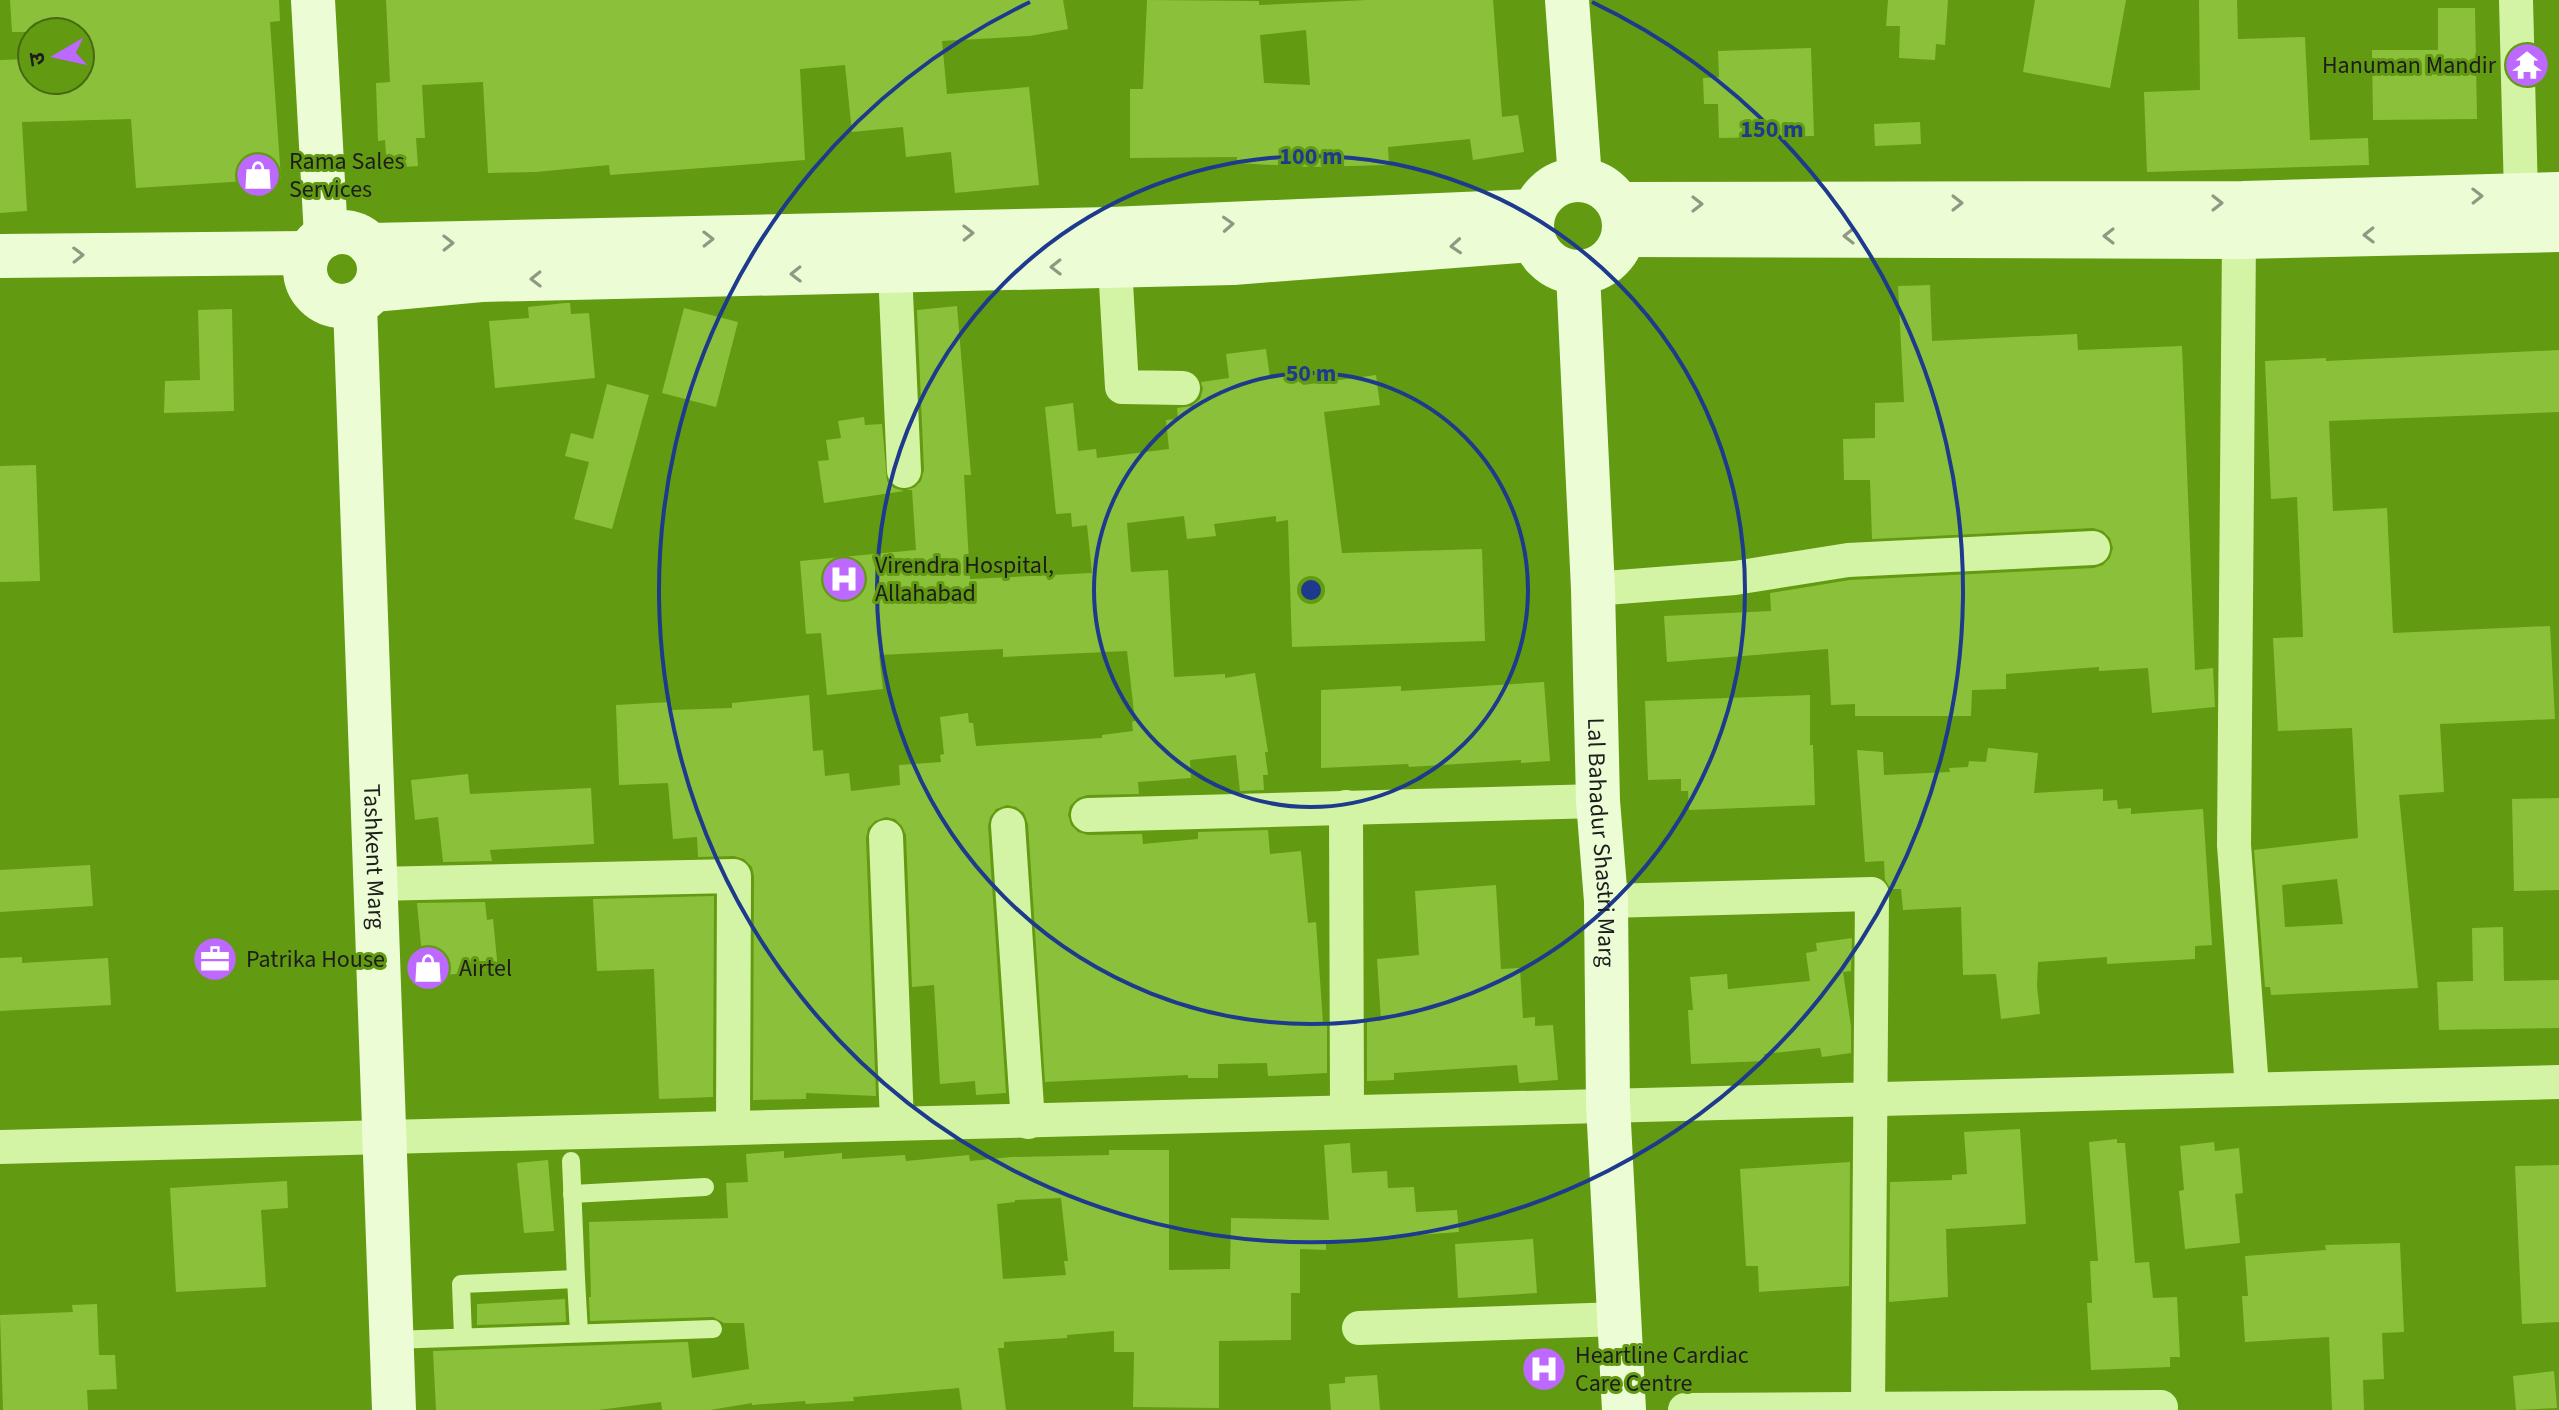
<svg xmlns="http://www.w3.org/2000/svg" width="2559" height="1410" font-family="'Source Sans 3','Noto Sans Devanagari',sans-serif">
  <rect width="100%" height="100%" fill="#629a11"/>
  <!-- building -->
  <g fill="#8bc13a" fill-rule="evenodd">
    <polygon points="10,0 279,0 280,21 270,22 281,179 136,188 131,119 22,122 27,211 0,213 0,60 32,59 32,80 80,80 80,32 12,32"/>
    <polygon points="386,0 1063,0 1068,29 1030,36 942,41 947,94 1029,87 1039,185 955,193 951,152 906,157 903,127 852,132 845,65 800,69 805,160 610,175 609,165 536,172 488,173 483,82 422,85 425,138 416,138 418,166 387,168 385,140 378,141 376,83 390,82"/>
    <path d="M1147 0 1259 1V5L1367 0H1493L1502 117 1518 115 1524 152 1473 160 1470 139 1388 147 1389 165 1311 167 1237 163V157L1130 158V89H1143ZM1306 30 1310 85 1264 83 1260 35Z"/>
    <polygon points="1888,0 1948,0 1945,45 1936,44 1935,60 1899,58 1900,26 1886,26"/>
    <polygon points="2035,0 2126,0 2110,88 2023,72"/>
    <polygon points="2199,0 2237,0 2238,39 2305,37 2310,140 2368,138 2369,165 2147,172 2144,92 2200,90"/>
    <polygon points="2438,8 2475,8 2477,119 2373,120 2372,50 2438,50"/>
    <polygon points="1811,48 1814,136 1719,138 1718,104 1704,104 1703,78 1719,77 1718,51"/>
    <polygon points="1920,122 1921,144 1875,146 1874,124"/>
    <polygon points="1930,285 1932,341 2077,334 2078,350 2182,346 2195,670 2213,668 2215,707 2152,713 2148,668 2099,671 2099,667 2006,674 2006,689 1972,690 1971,716 1855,716 1855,704 1831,705 1828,649 1667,662 1664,616 1771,611 1770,593 1850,580 2094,568 2103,565 2110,558 2113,548 2110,538 2103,531 2093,528 1872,539 1870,480 1844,480 1843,439 1875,438 1875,403 1904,402 1898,286"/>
    <polygon points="565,303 570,303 571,314 589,313 595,378 495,388 489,321 529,318 528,307"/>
    <polygon points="957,306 971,475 964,475 970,579 1092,573 1087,525 1072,527 1071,513 1056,514 1045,407 1073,403 1078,451 1096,449 1097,458 1169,449 1166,420 1178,419 1177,408 1192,406 1200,399 1203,389 1201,382 1229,378 1226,354 1266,349 1270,378 1302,374 1303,385 1376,375 1380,405 1324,412 1342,553 1482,549 1485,641 1292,647 1288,520 1276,522 1276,516 1214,524 1216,536 1187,539 1184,516 1127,523 1131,572 1168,570 1174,677 1225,674 1225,678 1255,673 1268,752 1265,752 1268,775 1263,775 1264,790 1240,791 1236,755 1190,760 1191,778 1138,782 1139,794 1087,795 1078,798 1070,806 1068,815 1071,825 1078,832 1088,835 1142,834 1143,844 1198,839 1198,832 1268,830 1270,854 1301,851 1308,923 1316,922 1323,1023 1327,1023 1327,1073 1268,1076 1267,1063 1218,1064 1218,1078 1188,1078 1188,1075 1045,1082 1028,824 1024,813 1016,807 1007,805 996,809 990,817 988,826 1006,1093 976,1095 975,1081 940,1084 934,985 912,987 906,835 902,826 895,819 886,817 875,821 868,828 866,838 876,1096 806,1093 806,1099 753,1100 754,876 752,867 744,859 734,856 698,857 697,837 673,839 668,783 619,785 616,705 671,702 672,710 732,708 732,703 809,695 813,751 823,750 825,776 849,773 851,791 900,785 899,765 941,762 940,755 944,754 940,717 968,713 969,723 973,723 976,746 1102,738 1102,735 1133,731 1132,722 1135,721 1127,651 1003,657 1003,649 879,655 883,689 827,695 821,633 806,634 800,561 916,550 912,490 907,490 915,487 921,481 924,470 917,310"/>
    <polygon points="684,308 738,322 716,407 662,393"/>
    <polygon points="232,309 234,411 164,413 165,381 200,380 198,310"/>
    <path d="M2559 350V412L2329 421 2333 511 2387 508 2393 633 2550 626 2555 719 2440 724 2444 792 2399 795 2418 988 2271 995 2270 987H2265L2254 850 2358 838 2352 728 2278 731 2273 638 2303 637 2297 497 2271 499 2265 361 2326 358V361ZM2337 879 2343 924 2285 927 2282 885Z"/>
    <polygon points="607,384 649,395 612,529 574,519 589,462 565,456 571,433 593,439"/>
    <polygon points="864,417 865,425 882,424 887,481 894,488 904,491 824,503 818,461 829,460 826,440 841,438 838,421"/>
    <polygon points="36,465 40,581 0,582 0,466"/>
    <polygon points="1544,682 1550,761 1521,763 1521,760 1409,767 1408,764 1321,768 1321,690 1401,686 1401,691"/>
    <polygon points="1810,695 1810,745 1813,745 1815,805 1689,810 1688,791 1681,791 1681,779 1648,780 1645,701"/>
    <polygon points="1988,748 2038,753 2034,793 2103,789 2103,801 2117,800 2118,809 2131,808 2131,814 2203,809 2212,945 2195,946 2195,959 2107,964 2107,957 2038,962 2037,986 2040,1014 2001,1019 1996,974 1963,975 1961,907 1903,910 1901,889 1891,889 1885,880 1884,861 1865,862 1857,750 1883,752 1884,775 1950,772 1949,768 1968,767 1969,761 1986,762"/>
    <polygon points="468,774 470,794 591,788 594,844 490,850 492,861 443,862 438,817 415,820 411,780"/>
    <polygon points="2559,798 2559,890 2514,891 2512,799"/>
    <polygon points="90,865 93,906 0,912 0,870"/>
    <polygon points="1496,885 1501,969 1520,968 1523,1018 1535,1017 1535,1026 1553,1025 1558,1080 1519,1083 1517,1065 1394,1073 1394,1080 1367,1081 1367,1021 1381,1021 1377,959 1419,955 1415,891"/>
    <polygon points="714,896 713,1097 659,1099 654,969 597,971 593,899"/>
    <polygon points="485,902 487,920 493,919 498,970 424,977 417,903"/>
    <polygon points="2503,927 2504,981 2559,980 2559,1028 2439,1030 2437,982 2473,981 2472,928"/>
    <polygon points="1852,938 1851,971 1843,972 1851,1026 1851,1053 1822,1057 1820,1048 1764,1054 1765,1061 1691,1064 1688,1010 1693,1010 1690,977 1727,974 1728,989 1810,981 1806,953 1817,951 1816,943"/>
    <polygon points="22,957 22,963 108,958 111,1005 0,1011 0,958"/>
    <polygon points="2020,1129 2026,1224 1946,1229 1948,1297 1889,1302 1890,1182 1952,1180 1952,1175 1967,1174 1964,1132"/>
    <polygon points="2117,1139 2117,1143 2125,1143 2135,1263 2149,1262 2153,1298 2177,1297 2180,1357 2170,1357 2170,1367 2091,1370 2087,1303 2092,1303 2090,1261 2098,1261 2089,1142"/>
    <polygon points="2214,1142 2215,1151 2239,1148 2243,1193 2235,1194 2240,1243 2185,1249 2179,1191 2184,1190 2180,1146"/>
    <path d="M1350 1143 1352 1173 1387 1171 1388 1188 1414 1187 1416 1212 1457 1210 1459 1232 1326 1242V1250L1300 1249V1293H1291V1340L1219 1341V1408L1133 1407 1134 1352H1114V1331L1067 1335V1338L1004 1342V1348H998L1006 1410H962L959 1388 853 1397 854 1401 806 1404 805 1401 752 1405V1403L710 1410H662L661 1402 598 1410H436L433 1351 688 1342 692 1378 749 1369 744 1323H724L713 1317 590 1321 589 1297H591L589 1222 728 1218 726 1183 748 1182 746 1154 784 1151V1158L842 1153V1159L905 1155 906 1161 969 1155 970 1161 1011 1157 1109 1155V1150H1169V1270L1230 1269 1231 1218 1329 1220 1324 1145ZM1061 1198 1068 1261H1064L1066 1275 1003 1279 997 1204 1015 1202V1200Z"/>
    <polygon points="548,1160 554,1231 524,1233 517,1163"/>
    <polygon points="1850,1162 1849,1286 1759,1292 1758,1266 1746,1266 1740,1169"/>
    <polygon points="2559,1165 2559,1322 2522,1324 2515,1166"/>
    <polygon points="287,1181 288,1208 261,1210 266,1287 176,1292 170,1188"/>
    <polygon points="1533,1239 1537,1293 1458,1298 1455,1244"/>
    <polygon points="2400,1243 2404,1332 2382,1333 2384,1379 2363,1380 2364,1410 2332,1410 2329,1337 2245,1342 2242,1296 2248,1296 2245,1256 2326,1250 2325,1245"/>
    <polygon points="565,1299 566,1322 477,1325 477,1304"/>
    <polygon points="97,1304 99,1355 115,1355 117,1389 87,1390 88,1410 3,1410 0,1315 73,1312 72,1305"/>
    <polygon points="2554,1371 2557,1408 2516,1410 2513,1376"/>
    <polygon points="1377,1375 1380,1410 1331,1410 1329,1384 1345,1383 1345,1377"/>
  </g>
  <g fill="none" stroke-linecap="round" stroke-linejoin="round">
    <!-- lane -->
    <g stroke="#d4f4a5" stroke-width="18">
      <polyline points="572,1194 705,1187"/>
      <polyline points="576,1279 579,1333"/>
      <polyline points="463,1337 461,1284 576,1279 571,1161"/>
      <polyline points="391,1340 713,1329"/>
    </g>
    <!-- street -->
    <g stroke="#d4f4a5" stroke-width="34">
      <polyline points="2516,0 2521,195"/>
      <polyline points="2239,237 2234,845 2252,1088"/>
      <polyline points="1115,266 1122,387 1183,388"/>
      <polyline points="895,271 904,471"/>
      <polyline points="1593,589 1735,578 1848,560 2093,548"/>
      <polyline points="1346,807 1347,1110"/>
      <polyline points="1088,815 1598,801"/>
      <polyline points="1008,825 1028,1122"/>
      <polyline points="886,837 897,1123"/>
      <polyline points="374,884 734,876 733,1128"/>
      <polyline points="1606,901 1872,894 1868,1408"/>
      <path d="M0 1147C853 1128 1706 1099 2559 1082"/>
      <polyline points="1359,1328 1619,1319"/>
      <polyline points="1685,1410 2161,1407"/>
    </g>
    <!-- secondary -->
    <g stroke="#ecfdd5" stroke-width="44">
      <polyline points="313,0 326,236"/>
      <polyline points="1567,0 1580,179"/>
      <circle cx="1578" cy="226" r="46"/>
      <polyline points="1619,204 2243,203 2559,194"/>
      <circle cx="342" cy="269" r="37"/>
      <polyline points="1624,235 2239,237 2559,230"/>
      <polyline points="370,245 1110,229 1534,211"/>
      <polyline points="0,256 308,253"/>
      <path id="s1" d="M1578 273 1593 589 1598 801 1606 901 1608 1104 1624 1410"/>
      <polyline points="373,290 481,280 1233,263 1533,240"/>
      <path id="s2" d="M355 305 394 1410"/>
    </g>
  </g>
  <!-- one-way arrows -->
  <defs><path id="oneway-chevron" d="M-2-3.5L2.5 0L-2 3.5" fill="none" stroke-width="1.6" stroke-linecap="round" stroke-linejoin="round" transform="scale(2)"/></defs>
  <g stroke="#8f9882">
    <use href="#oneway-chevron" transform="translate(2477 196) rotate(-1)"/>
    <use href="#oneway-chevron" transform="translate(1957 203)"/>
    <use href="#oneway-chevron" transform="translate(2217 203)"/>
    <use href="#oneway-chevron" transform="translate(1697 204)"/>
    <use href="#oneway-chevron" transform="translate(1228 224) rotate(-3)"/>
    <use href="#oneway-chevron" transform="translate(968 233) rotate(-1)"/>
    <use href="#oneway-chevron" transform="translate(2369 235) rotate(179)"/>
    <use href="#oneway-chevron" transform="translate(1849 236) rotate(-180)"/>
    <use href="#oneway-chevron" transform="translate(2109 236) rotate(-180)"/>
    <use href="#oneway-chevron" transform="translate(708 239) rotate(-1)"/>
    <use href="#oneway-chevron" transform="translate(448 243) rotate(-1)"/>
    <use href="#oneway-chevron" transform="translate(1456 246) rotate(176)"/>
    <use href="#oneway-chevron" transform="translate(78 255) rotate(-1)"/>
    <use href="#oneway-chevron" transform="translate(1056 267) rotate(179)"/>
    <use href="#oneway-chevron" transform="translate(796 274) rotate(179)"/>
    <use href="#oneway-chevron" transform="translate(536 279) rotate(179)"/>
  </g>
  <!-- distance rings -->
  <g fill="none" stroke="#1d3a8d" stroke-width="4">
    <circle cx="1311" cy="590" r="217"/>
    <circle cx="1311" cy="590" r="434"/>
    <path d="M1592 2A652 652 0 1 1 1030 2"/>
  </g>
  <!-- icons -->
  <defs>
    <g id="temple-disc" transform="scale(2.3)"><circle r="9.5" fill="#bd68ff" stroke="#629a11"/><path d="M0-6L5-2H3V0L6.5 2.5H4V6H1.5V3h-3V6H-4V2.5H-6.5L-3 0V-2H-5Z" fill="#fff"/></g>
    <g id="shop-disc" transform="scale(2.3)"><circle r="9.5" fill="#bd68ff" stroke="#629a11"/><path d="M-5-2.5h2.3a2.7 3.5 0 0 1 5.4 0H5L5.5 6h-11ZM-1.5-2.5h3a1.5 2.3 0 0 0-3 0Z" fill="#fff"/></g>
    <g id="hospital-disc" transform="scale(2.3)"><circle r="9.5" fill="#bd68ff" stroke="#629a11"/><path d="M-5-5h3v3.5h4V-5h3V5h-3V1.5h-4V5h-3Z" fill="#fff"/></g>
    <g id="office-disc" transform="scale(2.3)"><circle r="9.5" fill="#bd68ff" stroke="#629a11"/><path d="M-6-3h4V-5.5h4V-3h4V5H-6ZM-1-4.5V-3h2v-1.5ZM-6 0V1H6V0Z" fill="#fff"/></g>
  </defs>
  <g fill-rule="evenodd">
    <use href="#temple-disc" x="2527" y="65"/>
    <use href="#shop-disc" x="258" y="175"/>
    <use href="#hospital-disc" x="844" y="579"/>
    <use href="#office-disc" x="215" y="959"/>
    <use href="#shop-disc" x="428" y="968"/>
    <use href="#hospital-disc" x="1544" y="1369"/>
  </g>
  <g text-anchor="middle" stroke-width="6" stroke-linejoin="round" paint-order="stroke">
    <!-- poi labels -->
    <g font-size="24" fill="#1d1d1d" stroke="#629a11" text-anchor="start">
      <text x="2496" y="73" text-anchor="end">Hanuman Mandir</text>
      <text x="289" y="169">Rama Sales<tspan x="289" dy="28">Services</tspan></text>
      <text x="875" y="573">Virendra Hospital,<tspan x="875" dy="28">Allahabad</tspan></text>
      <text x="246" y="967">Patrika House</text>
      <text x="459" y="976">Airtel</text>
      <text x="1575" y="1363">Heartline Cardiac<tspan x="1575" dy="28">Care Centre</tspan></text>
    </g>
    <!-- street labels -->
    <g font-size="24" fill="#1d1d1d" stroke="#629a11">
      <text dy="8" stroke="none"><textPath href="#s1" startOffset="570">Lal Bahadur Shastri Marg</textPath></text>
      <text dy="8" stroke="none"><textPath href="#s2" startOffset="552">Tashkent Marg</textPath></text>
    </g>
  </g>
  <circle cx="1311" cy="590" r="12" fill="#1d3a8d" stroke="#629a11" stroke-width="4"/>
  <g font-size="24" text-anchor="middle" font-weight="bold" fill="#1d3a8d" stroke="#629a11" stroke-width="6" stroke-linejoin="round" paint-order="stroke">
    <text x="1772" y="137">150 m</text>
    <text x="1311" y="164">100 m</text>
    <text x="1311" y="381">50 m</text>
  </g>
  <!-- north arrow -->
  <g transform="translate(56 56) rotate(261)"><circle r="38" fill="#629a11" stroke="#466816" stroke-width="2"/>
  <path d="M0-6L14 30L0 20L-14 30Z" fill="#bd68ff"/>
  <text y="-12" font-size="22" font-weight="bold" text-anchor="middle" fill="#1d1d1d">उ</text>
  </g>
</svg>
